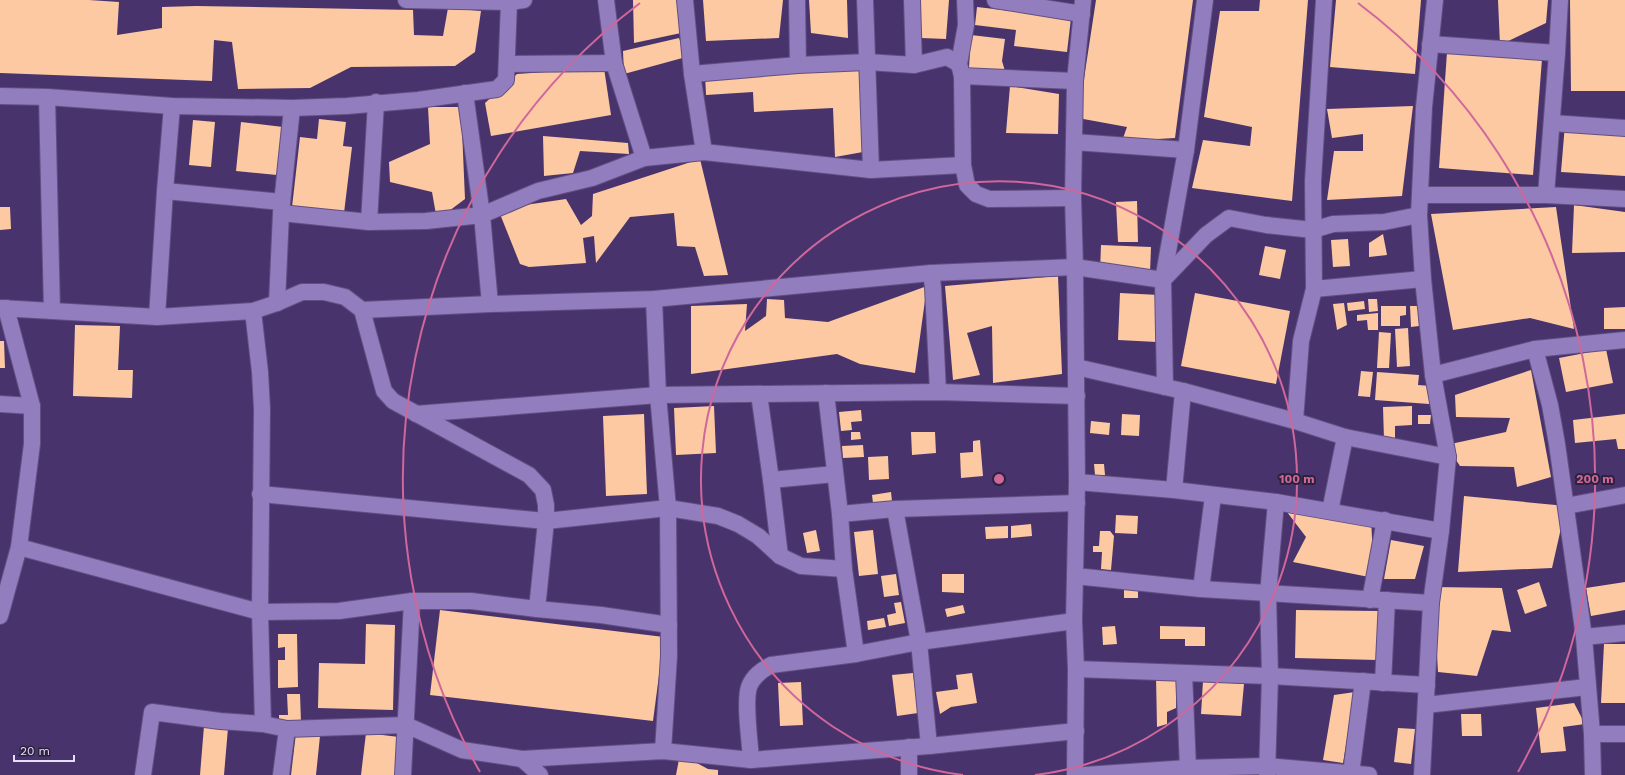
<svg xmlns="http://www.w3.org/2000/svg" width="1625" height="775" font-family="'Work Sans',sans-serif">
  <rect width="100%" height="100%" fill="#48336d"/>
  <!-- building -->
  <g fill="#fcc9a2">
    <polygon points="0,0 89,0 119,2 117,35 162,28 162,7 196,6 413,10 414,35 443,36 448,8 481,11 475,52 455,66 351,67 310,88 238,89 232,42 214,40 212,81 0,73"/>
    <polygon points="633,0 677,0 681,33 634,43"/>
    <polygon points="703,0 783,0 779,38 706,41"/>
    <polygon points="809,0 847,0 848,38 811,33"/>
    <polygon points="921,0 949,0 946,39 921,38"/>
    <polygon points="1096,0 1193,0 1175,138 1122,141 1127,127 1078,118"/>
    <polygon points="1260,0 1308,0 1292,201 1192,188 1203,140 1250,146 1252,127 1204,117 1220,11 1259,11"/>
    <polygon points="1336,0 1421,0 1415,74 1330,67"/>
    <polygon points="1498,0 1548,0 1546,23 1500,45"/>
    <polygon points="1570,0 1625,0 1625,91 1571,91"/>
    <polygon points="977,7 1071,18 1067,52 1014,46 1016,30 975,25"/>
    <polygon points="971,35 1005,39 1002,61 1005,71 969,68"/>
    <polygon points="679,38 686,57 624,74 623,51"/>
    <polygon points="1447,52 1542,59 1533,175 1439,168"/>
    <polygon points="864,66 863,152 835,157 833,108 754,112 753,92 706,95 705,74"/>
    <polygon points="604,68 611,115 491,136 485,103 517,74"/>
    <polygon points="1010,86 1059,94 1058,134 1006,133"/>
    <polygon points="1413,106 1402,196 1327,200 1334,151 1363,151 1363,134 1332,138 1327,109"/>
    <polygon points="428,107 461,107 465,199 437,220 432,192 390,182 389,162 430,144"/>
    <polygon points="319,119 346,122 343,146 352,147 344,213 292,207 300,137 317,139"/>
    <polygon points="193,120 215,122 211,167 189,165"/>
    <polygon points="241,122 283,127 277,175 236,171"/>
    <polygon points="1565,124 1625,135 1625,176 1561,172"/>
    <polygon points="543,136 628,143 629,154 580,151 573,173 544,176"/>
    <polygon points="700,159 728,275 704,276 695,247 677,246 674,213 630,217 596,263 594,236 583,238 586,263 529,267 520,264 498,209 566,199 581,225 592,216 593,194"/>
    <polygon points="1137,201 1138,242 1118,242 1116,202"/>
    <polygon points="1574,205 1625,212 1625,252 1572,253"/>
    <polygon points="0,207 10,207 11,229 0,230"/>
    <polygon points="1556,207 1574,329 1530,318 1453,330 1431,214"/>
    <polygon points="1383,234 1387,255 1369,257 1369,243"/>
    <polygon points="1348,239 1350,266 1333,267 1331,240"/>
    <polygon points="1101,245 1151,247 1150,273 1100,271"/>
    <polygon points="1265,246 1286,250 1280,279 1259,275"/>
    <polygon points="1058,276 1062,374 993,383 992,326 967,333 980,375 953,380 945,286"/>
    <polygon points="927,286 915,373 860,364 837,354 691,374 691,306 747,304 745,331 766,316 767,299 784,300 785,318 828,322"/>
    <polygon points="1120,293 1159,295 1157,342 1118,340"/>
    <polygon points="1195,293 1290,311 1276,384 1181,366"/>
    <polygon points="1368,299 1377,299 1378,311 1369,312"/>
    <polygon points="1364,301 1365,309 1348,311 1347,303"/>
    <polygon points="1344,303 1347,325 1337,330 1333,304"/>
    <polygon points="1381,306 1406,306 1406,315 1400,316 1400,326 1381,326"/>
    <polygon points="1410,306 1418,306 1419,326 1411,327"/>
    <polygon points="1625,307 1625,329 1604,329 1604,308"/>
    <polygon points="1378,313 1378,330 1368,330 1367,320 1357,321 1357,315"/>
    <polygon points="75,325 120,326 118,370 133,370 132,398 73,396"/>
    <polygon points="1408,328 1410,366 1397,367 1395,329"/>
    <polygon points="1379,332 1391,333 1389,368 1377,368"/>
    <polygon points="0,341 4,341 5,368 0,368"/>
    <polygon points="1606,349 1613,383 1566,392 1559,358"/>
    <polygon points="1531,370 1551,477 1517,487 1514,467 1460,466 1446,445 1506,432 1510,418 1456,417 1455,395"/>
    <polygon points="1361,371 1373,372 1370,397 1358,396"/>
    <polygon points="1377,372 1419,375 1418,385 1431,386 1429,404 1375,400"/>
    <polygon points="714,406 716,453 676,455 674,408"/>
    <polygon points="1412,406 1412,425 1395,426 1395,440 1384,440 1383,407"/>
    <polygon points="861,410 862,421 851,422 852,430 841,431 839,412"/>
    <polygon points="644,414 647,494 606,496 603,416"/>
    <polygon points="1122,414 1140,415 1139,436 1121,435"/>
    <polygon points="1625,414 1625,449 1618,449 1616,439 1575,443 1573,420"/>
    <polygon points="1418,415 1431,415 1430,424 1418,424"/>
    <polygon points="1091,421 1110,423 1109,435 1090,433"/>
    <polygon points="851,432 860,432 861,439 851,440"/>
    <polygon points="911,432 935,432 936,453 912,455"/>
    <polygon points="980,440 983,476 961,478 960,453 973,452 973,441"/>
    <polygon points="863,445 864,457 843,458 842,446"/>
    <polygon points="888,456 889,479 869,480 868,457"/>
    <polygon points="1094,464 1104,464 1105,475 1095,475"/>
    <polygon points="891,492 892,501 873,503 872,495"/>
    <polygon points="1464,496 1566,506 1552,568 1458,572"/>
    <polygon points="1287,512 1371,518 1374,578 1293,562 1306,537"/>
    <polygon points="1116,515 1138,516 1137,534 1115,533"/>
    <polygon points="1031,524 1032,536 1011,538 1011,526"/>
    <polygon points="1008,526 1008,538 986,539 985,527"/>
    <polygon points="816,530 820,551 807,553 803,533"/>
    <polygon points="873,530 878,574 859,576 854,532"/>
    <polygon points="1100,531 1110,531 1114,536 1111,570 1101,569 1102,552 1093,552 1093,546 1099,546"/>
    <polygon points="1391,540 1424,546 1415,579 1384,579"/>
    <polygon points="896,574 899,595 884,597 881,576"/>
    <polygon points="942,574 964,574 964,593 942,592"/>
    <polygon points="1539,582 1547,606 1525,614 1517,590"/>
    <polygon points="1625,582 1625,610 1591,616 1586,588"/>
    <polygon points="1433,587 1502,588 1511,632 1492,630 1477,676 1438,672"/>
    <rect x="1124" y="589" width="14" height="9"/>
    <polygon points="901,602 905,623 889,626 887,615 896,613 894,603"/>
    <polygon points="963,605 965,613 947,617 945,609"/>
    <polygon points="440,610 664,637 653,721 430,695"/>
    <polygon points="1296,610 1379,611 1378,660 1295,658"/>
    <polygon points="884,618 886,627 868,630 867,621"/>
    <polygon points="366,624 395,625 393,710 318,708 319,663 365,664"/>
    <polygon points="1115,626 1117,644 1103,645 1102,627"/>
    <polygon points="1160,626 1205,627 1205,646 1185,646 1185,639 1160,639"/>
    <polygon points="278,634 297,634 298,687 278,688 278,660 285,660 285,647 278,648"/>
    <polygon points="1604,644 1625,644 1625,703 1601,703"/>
    <polygon points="913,673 918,713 897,716 892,675"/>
    <polygon points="972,673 977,703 951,707 940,714 936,692 958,689 956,675"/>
    <polygon points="1156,676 1176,676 1176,708 1167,712 1167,724 1157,727"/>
    <polygon points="1203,681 1244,684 1241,716 1201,714"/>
    <polygon points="801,682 803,725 780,726 778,683"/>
    <polygon points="1355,692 1343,763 1323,760 1334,695"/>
    <polygon points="287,694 300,694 301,722 279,723 279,715 288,715"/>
    <polygon points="1574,703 1585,724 1563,727 1566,751 1541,753 1536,708"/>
    <polygon points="1461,714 1481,714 1482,736 1462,736"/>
    <polygon points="204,726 228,728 224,775 200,775"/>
    <polygon points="1398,728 1415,729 1411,764 1394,762"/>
    <polygon points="296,733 320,736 316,775 291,775"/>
    <polygon points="366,733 399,737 395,775 361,775"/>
    <polygon points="680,754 708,769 718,770 718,775 676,775"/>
  </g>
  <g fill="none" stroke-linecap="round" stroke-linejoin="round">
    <!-- minor casing -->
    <g stroke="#624f80" stroke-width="18">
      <g id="minor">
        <polyline points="406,0 509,2 524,0"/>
        <polyline points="606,0 614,63 644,158"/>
        <polyline points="685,0 692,74 704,152"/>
        <polyline points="797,0 798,65"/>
        <polyline points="865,0 871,170"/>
        <polyline points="912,0 914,65"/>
        <polyline points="965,0 966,25 959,64 962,76 963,165 967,185 976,194 989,199 1073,198"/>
        <polyline points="995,0 1082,14"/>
        <polyline points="1430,44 1557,53"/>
        <polyline points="507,64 614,63"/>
        <polyline points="692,74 798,65 867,62 914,65 947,57 959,64"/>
        <polyline points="962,76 1075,81"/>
        <polyline points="465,93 482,215 490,304"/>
        <polyline points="0,96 47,97 172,106 292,108 347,106 418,100 497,89 506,80 509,2"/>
        <polyline points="47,97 52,311"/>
        <polyline points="1552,123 1625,128"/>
        <polyline points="1074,142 1186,150"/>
        <polyline points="165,191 282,202"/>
        <polyline points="1421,195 1546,195 1625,199"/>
        <polyline points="1546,195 1557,53 1560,0"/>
        <polyline points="281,213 369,222 426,221 482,215 538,191 592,178 644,158 704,152 871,170 963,165"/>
        <polyline points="369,222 376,102"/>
        <polyline points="931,273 933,287 938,392"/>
        <polyline points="1163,280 1206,235 1229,218 1266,225 1313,230 1333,224 1384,222 1419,215"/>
        <polyline points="1314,289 1423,279"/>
        <polyline points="654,299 658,395 668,508 669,656 663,751"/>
        <polyline points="277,303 281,213 292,108"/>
        <polyline points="0,308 157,317 253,311 277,303 302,292 324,292 345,297 362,310 384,391 393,401 529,475 543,490 546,505 546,521 537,609"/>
        <polyline points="362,310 490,304 654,299 931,273 1075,267 1163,280"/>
        <polyline points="253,311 260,372 262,409 260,612 263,724"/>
        <polyline points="157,317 165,191 172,106"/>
        <polyline points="1535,349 1550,405 1557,444 1584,637 1592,734 1593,775"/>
        <polyline points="1076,367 1183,391 1295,421 1345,437 1448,457"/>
        <polyline points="1433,375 1535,349 1625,340"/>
        <polyline points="1165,387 1163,280 1186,150 1205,0"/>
        <polyline points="826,393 840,514 844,569 856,654"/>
        <polyline points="759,394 771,480 780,556"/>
        <polyline points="0,404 32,406"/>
        <polyline points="416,414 658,395 938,392 1077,396"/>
        <polyline points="1295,421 1301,341 1314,289 1313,181 1324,0"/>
        <polyline points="771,480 835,474"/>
        <polyline points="1077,482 1174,490 1276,502 1441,531"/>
        <polyline points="1174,490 1183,391"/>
        <polyline points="260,494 546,521 668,508 718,516 738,524 758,536 780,556 801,566 844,569"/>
        <polyline points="1566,506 1625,495"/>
        <polyline points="895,509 919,642 929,746"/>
        <polyline points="1330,511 1345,437"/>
        <polyline points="840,514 895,509 1077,503"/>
        <polyline points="19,547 260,612 339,611 412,601 471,601 537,609 601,615 669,625"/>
        <polyline points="1075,576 1201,589 1431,603"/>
        <polyline points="1201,589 1213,496"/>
        <polyline points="1370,600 1385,520"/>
        <polyline points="0,616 19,547 32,444 32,406 6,308"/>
        <polyline points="1584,637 1625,633"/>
        <polyline points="1076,669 1270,676 1427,685"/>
        <polyline points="1184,673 1188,768"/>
        <polyline points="1383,683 1387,600"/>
        <polyline points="1426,705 1587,687"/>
        <polyline points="1592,734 1625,734"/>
        <polyline points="909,747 909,775"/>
        <polyline points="522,759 540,775"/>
        <path d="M751 760C750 741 744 703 749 687 753 676 762 670 771 665L856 654 919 642 1074 621"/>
        <polyline points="1351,774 1363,681"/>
        <polyline points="143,775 152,712 220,721 263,724 287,729 406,725 462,750 522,759 663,751 751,760 929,746 1076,731"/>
        <polyline points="281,775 287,729"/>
        <polyline points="403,775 412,601"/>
        <polyline points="1075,775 1076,669 1074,621 1077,482 1075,267 1073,198 1075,81 1083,0"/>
        <polyline points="1085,775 1188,768 1267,766 1369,775"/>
        <polyline points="1267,775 1270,676 1268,594 1276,502"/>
        <polyline points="1422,775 1431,603 1441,531 1448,457 1433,375 1423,279 1419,215 1424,107 1435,0"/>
      </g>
    </g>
    <!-- minor -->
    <use href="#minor" stroke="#927dbe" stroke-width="16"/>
  </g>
  <!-- distance rings -->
  <g fill="none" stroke="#d0679b" stroke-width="2">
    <path d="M963 775A298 298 0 1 1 1035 775"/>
    <path d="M480 772A596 596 0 0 1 640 3M1358 3A596 596 0 0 1 1518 772"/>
  </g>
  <circle cx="999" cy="479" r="6" fill="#d0679b" stroke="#2b223c" stroke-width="2"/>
  <g font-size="12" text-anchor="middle" font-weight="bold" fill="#d0679b" stroke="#2b223c" stroke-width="4" stroke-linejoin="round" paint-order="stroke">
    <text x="1297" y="483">100 m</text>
    <text x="1595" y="483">200 m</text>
  </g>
  <!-- scale -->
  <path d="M14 755v6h60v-6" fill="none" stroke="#e5defa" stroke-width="2"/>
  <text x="20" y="755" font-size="12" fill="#e5defa" stroke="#2b223c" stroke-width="3" paint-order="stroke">20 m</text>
</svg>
